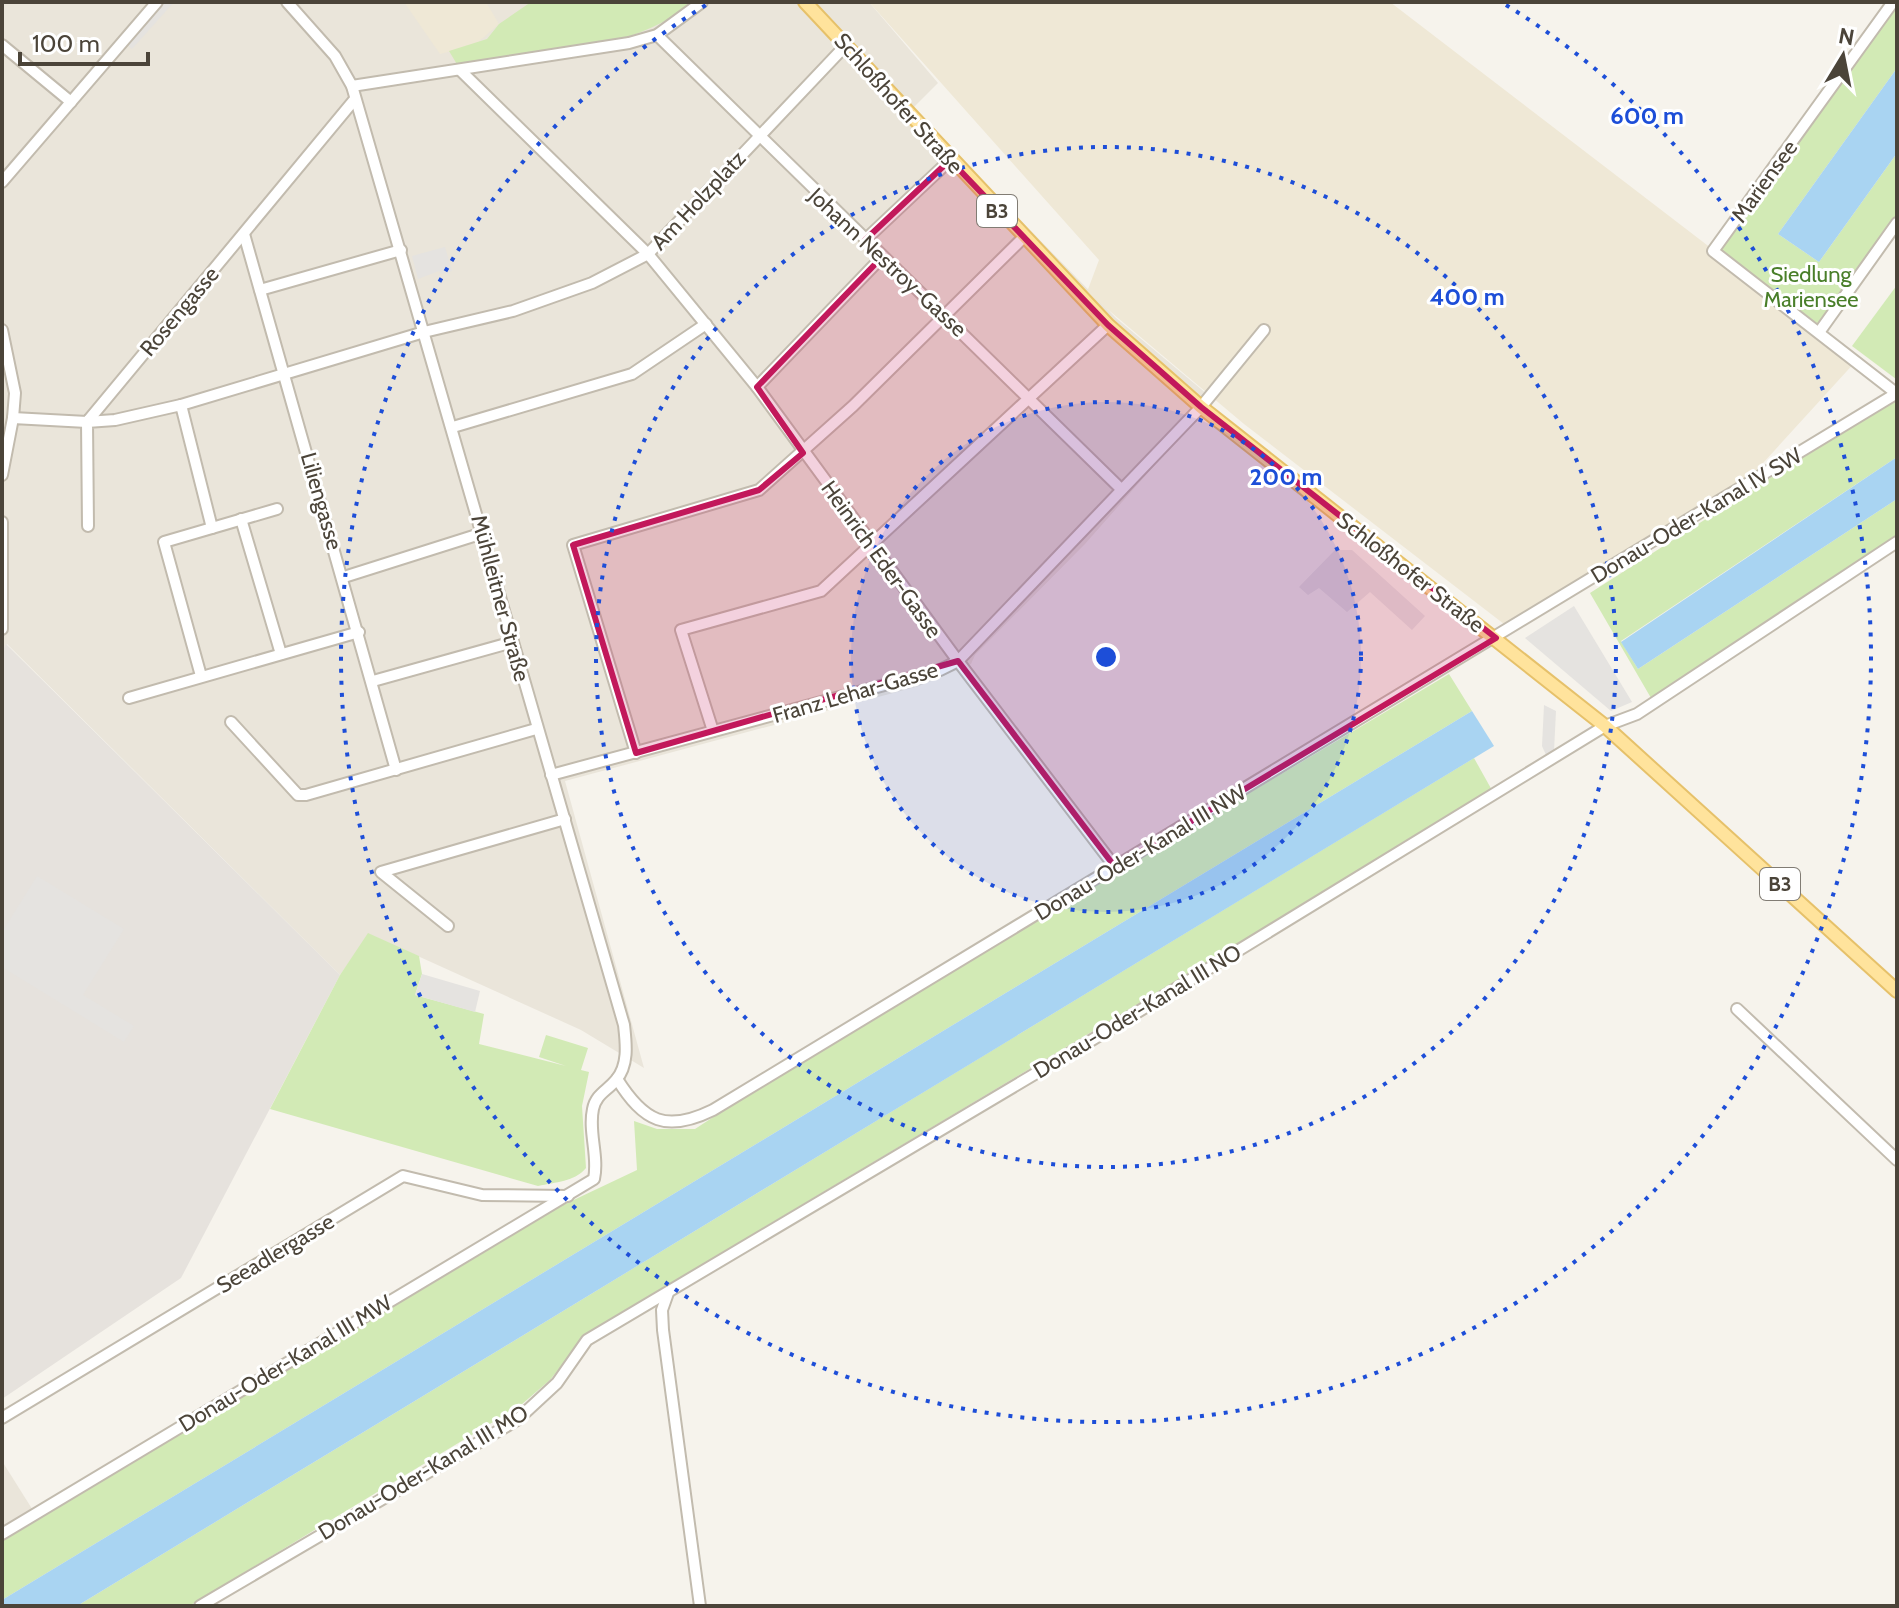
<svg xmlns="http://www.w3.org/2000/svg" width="1899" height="1608" font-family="Cabin,sans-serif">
  <rect width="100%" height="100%" fill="#f6f3ec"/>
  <!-- residential -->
  <g fill="#eae5da">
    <polygon points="2,2 869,2 938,83 912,109 1116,318 1213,399 1085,544 975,655 971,664 919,686 565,781 644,1068 581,1030 369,934 340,975 7,644 2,650"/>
    <polygon points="2,1461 34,1512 2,1530"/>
  </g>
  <!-- industrial -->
  <polygon fill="#e6e2dd" points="6,644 340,975 181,1278 2,1399 2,651"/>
  <!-- education -->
  <g fill="#efe8d6">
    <polygon points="404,2 486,2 499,24 475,45 440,54"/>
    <polygon points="869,2 1390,2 1857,360 1753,474 1504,624 1244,424 1087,292 1099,260"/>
  </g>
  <!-- green -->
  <g fill="#d2eab5">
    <path d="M531 2H694C630 53 537 54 458 66L449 51 487 39 499 24Z"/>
    <polygon points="1897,3 1897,68 1778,234 1819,262 1897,153 1897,219 1818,324 1720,249"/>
    <polygon points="1897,285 1897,378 1896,379 1852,346"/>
    <polygon points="1897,397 1897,457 1621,641 1638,669 1897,499 1897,536 1651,698 1590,593"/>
    <polygon points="1449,674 1472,711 2,1600 2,1538 523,1224 637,1170 634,1121 657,1129 695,1129 787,1069"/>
    <polygon points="1474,758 1493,792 653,1294 582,1340 550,1380 521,1405 189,1606 77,1606"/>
    <path d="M368 933 419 956 422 974 415 995 484 1014 479 1044 566 1066 539 1057 546 1035 588 1048 581 1070 589 1072 582 1106 586 1168C574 1182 556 1182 538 1186L270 1109 340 975Z"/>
  </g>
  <!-- parking -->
  <g fill="#e5e3e0">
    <polygon points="161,2 174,2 132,49 125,43"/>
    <polygon points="445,247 452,271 441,274 439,271 418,279 412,256"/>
    <polygon points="1335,550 1352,550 1425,616 1412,630 1370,592 1347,612 1319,588 1308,595 1299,587"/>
    <polygon points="1574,606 1632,702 1611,711 1525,638"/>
    <polygon points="1544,705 1556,711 1554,751 1546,755 1542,746"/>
    <polygon points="37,876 124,929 83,995 134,1026 124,1042 2,967 2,932"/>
    <polygon points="422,974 480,991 475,1012 415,995"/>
  </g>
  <!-- water -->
  <g fill="#a9d4f2">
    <polygon points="1897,68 1897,153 1819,262 1778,234"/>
    <polygon points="1897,457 1897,499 1638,669 1621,642"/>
    <polygon points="1472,711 1494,746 77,1606 2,1606 2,1600"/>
  </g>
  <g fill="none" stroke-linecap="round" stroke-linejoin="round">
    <!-- minor casing -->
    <g stroke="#c2bbae" stroke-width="14">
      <g id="minor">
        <polyline points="1893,2 1713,251 1896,393"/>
        <polyline points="657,35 1120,488"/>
        <polyline points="2,45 71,102"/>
        <polyline points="461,71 648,254 757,387 958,661 1115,867"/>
        <polyline points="352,86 629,43 657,35 702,2"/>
        <polyline points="2,182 157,2"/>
        <polyline points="244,234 396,770"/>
        <polyline points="865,240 950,160"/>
        <polyline points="260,290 401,250"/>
        <polyline points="2,330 15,393 13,418"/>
        <polyline points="1820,331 1897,223"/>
        <polyline points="757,387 882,257"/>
        <polyline points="181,405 424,332 513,311 592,283 648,254 847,44"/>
        <polyline points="453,427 632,374 706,324"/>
        <polyline points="2,475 13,418 87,422 355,99"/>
        <polyline points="241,519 281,654"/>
        <polyline points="2,522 2,629"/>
        <polyline points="88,526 87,422 115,420 181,405 212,528"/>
        <polyline points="344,577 483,533"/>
        <polyline points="201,676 164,542 277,509"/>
        <polyline points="373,681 513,642"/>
        <polyline points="129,698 359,632"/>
        <polyline points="231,722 298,795 306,795 536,729"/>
        <polyline points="713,731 681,630 821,591 1108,325"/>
        <polyline points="636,753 573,545 759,490 853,406 1023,238"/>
        <polyline points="551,775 940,670 958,661 1201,407 1264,330"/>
        <polyline points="448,926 381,872 565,819"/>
        <polyline points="1737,1009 1897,1160"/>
        <path d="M617 1079C644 1122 666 1133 713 1110L1897 393"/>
        <polyline points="668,1293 662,1310 663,1330 700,1606"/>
        <polyline points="2,1418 403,1176 482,1195 568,1196"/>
        <path d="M2 1534 594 1179C599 1156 588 1132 593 1109 596 1094 607 1091 616 1080 629 1065 626 1043 624 1025L352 86 335 56 287 2"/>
        <polyline points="200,1606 517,1420 557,1383 587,1340 1087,1043 1605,726 1637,714 1897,542"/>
      </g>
    </g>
    <!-- major casing -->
    <g stroke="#e6c16a" stroke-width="16">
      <polyline id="major" points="805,2 1108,325 1201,407 1605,726 1897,991"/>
    </g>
    <!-- minor -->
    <use href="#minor" stroke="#fff" stroke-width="10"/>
    <!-- major -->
    <use href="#major" stroke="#ffe39c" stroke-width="12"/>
  </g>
  <!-- marked area -->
  <path fill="#c2185b" fill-opacity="0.2" stroke="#c2185b" stroke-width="6" stroke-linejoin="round" d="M950 160 1108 325 1201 407 1496 638 1115 867 958 661 636 753 573 545 759 490 803 453 757 387 882 257 865 240Z"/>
  <!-- distance rings -->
  <circle cx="1106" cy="657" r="255" fill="#1d4ed8" fill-opacity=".12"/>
  <g fill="none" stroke="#1d4ed8" stroke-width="4" stroke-dasharray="4 8">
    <circle cx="1106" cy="657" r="255"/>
    <circle cx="1106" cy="657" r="510"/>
    <path d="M1506 5A765 765 0 1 1 706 5"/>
  </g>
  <g text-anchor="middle" stroke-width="6" stroke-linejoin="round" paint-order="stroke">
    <!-- shield labels -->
    <g fill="#fff" stroke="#817c74" stroke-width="2">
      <rect x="977" y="195" width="40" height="32" rx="6"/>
      <rect x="1760" y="868" width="40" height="32" rx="6"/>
    </g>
    <g font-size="20" font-weight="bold" fill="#4b4439">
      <text x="997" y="218">B3</text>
      <text x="1780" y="891">B3</text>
    </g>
    <!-- street labels -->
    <g font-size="22" fill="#4b4439" stroke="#fff">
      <text transform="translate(899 103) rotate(48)" y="8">Schloßhofer Straße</text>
      <text transform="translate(1764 181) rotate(-54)" y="8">Mariensee</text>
      <text transform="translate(698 200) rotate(-47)" y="8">Am Holzplatz</text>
      <text transform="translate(888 262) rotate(43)" y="8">Johann Nestroy-Gasse</text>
      <text transform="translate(179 311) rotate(-50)" y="8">Rosengasse</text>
      <text transform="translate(322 501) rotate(74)" y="8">Liliengasse</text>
      <text transform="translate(1696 515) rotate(-31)" y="8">Donau-Oder-Kanal IV SW</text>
      <text transform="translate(882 559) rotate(54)" y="8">Heinrich Eder-Gasse</text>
      <text transform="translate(1411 572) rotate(38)" y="8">Schloßhofer Straße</text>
      <text transform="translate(501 598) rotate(75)" y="8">Mühlleitner Straße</text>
      <text transform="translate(855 692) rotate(-16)" y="8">Franz Lehar-Gasse</text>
      <text transform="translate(1140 852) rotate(-31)" y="8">Donau-Oder-Kanal III NW</text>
      <text transform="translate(1137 1011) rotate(-31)" y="8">Donau-Oder-Kanal III NO</text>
      <text transform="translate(275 1253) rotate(-31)" y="8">Seeadlergasse</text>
      <text transform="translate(285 1363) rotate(-31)" y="8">Donau-Oder-Kanal III MW</text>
      <text transform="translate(423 1472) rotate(-31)" y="8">Donau-Oder-Kanal III MO</text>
    </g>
    <!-- park labels -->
    <g font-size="22" fill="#4a7f2a" stroke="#fff">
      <text x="1811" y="282">Siedlung<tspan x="1811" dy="25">Mariensee</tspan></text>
    </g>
  </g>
  <circle cx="1106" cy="657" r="12" fill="#1d4ed8" stroke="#fff" stroke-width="4"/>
  <g font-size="24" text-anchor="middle" font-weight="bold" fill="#1d4ed8" stroke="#fff" stroke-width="6" stroke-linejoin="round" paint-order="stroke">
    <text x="1647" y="124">600 m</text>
    <text x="1467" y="305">400 m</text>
    <text x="1286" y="485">200 m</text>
  </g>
  <!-- border -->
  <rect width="1899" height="1608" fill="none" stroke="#4b4439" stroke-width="8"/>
  <!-- north arrow -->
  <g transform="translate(1843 56) rotate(10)" stroke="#ffffff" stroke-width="6" paint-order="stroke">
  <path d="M0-6L14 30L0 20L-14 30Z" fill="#4b4439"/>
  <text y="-12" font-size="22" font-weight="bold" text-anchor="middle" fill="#4b4439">N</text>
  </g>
  <!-- scale -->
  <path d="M20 52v12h128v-12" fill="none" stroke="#4b4439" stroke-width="4"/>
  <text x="32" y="52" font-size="24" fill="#4b4439" stroke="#ffffff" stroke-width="6" paint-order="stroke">100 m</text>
</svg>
